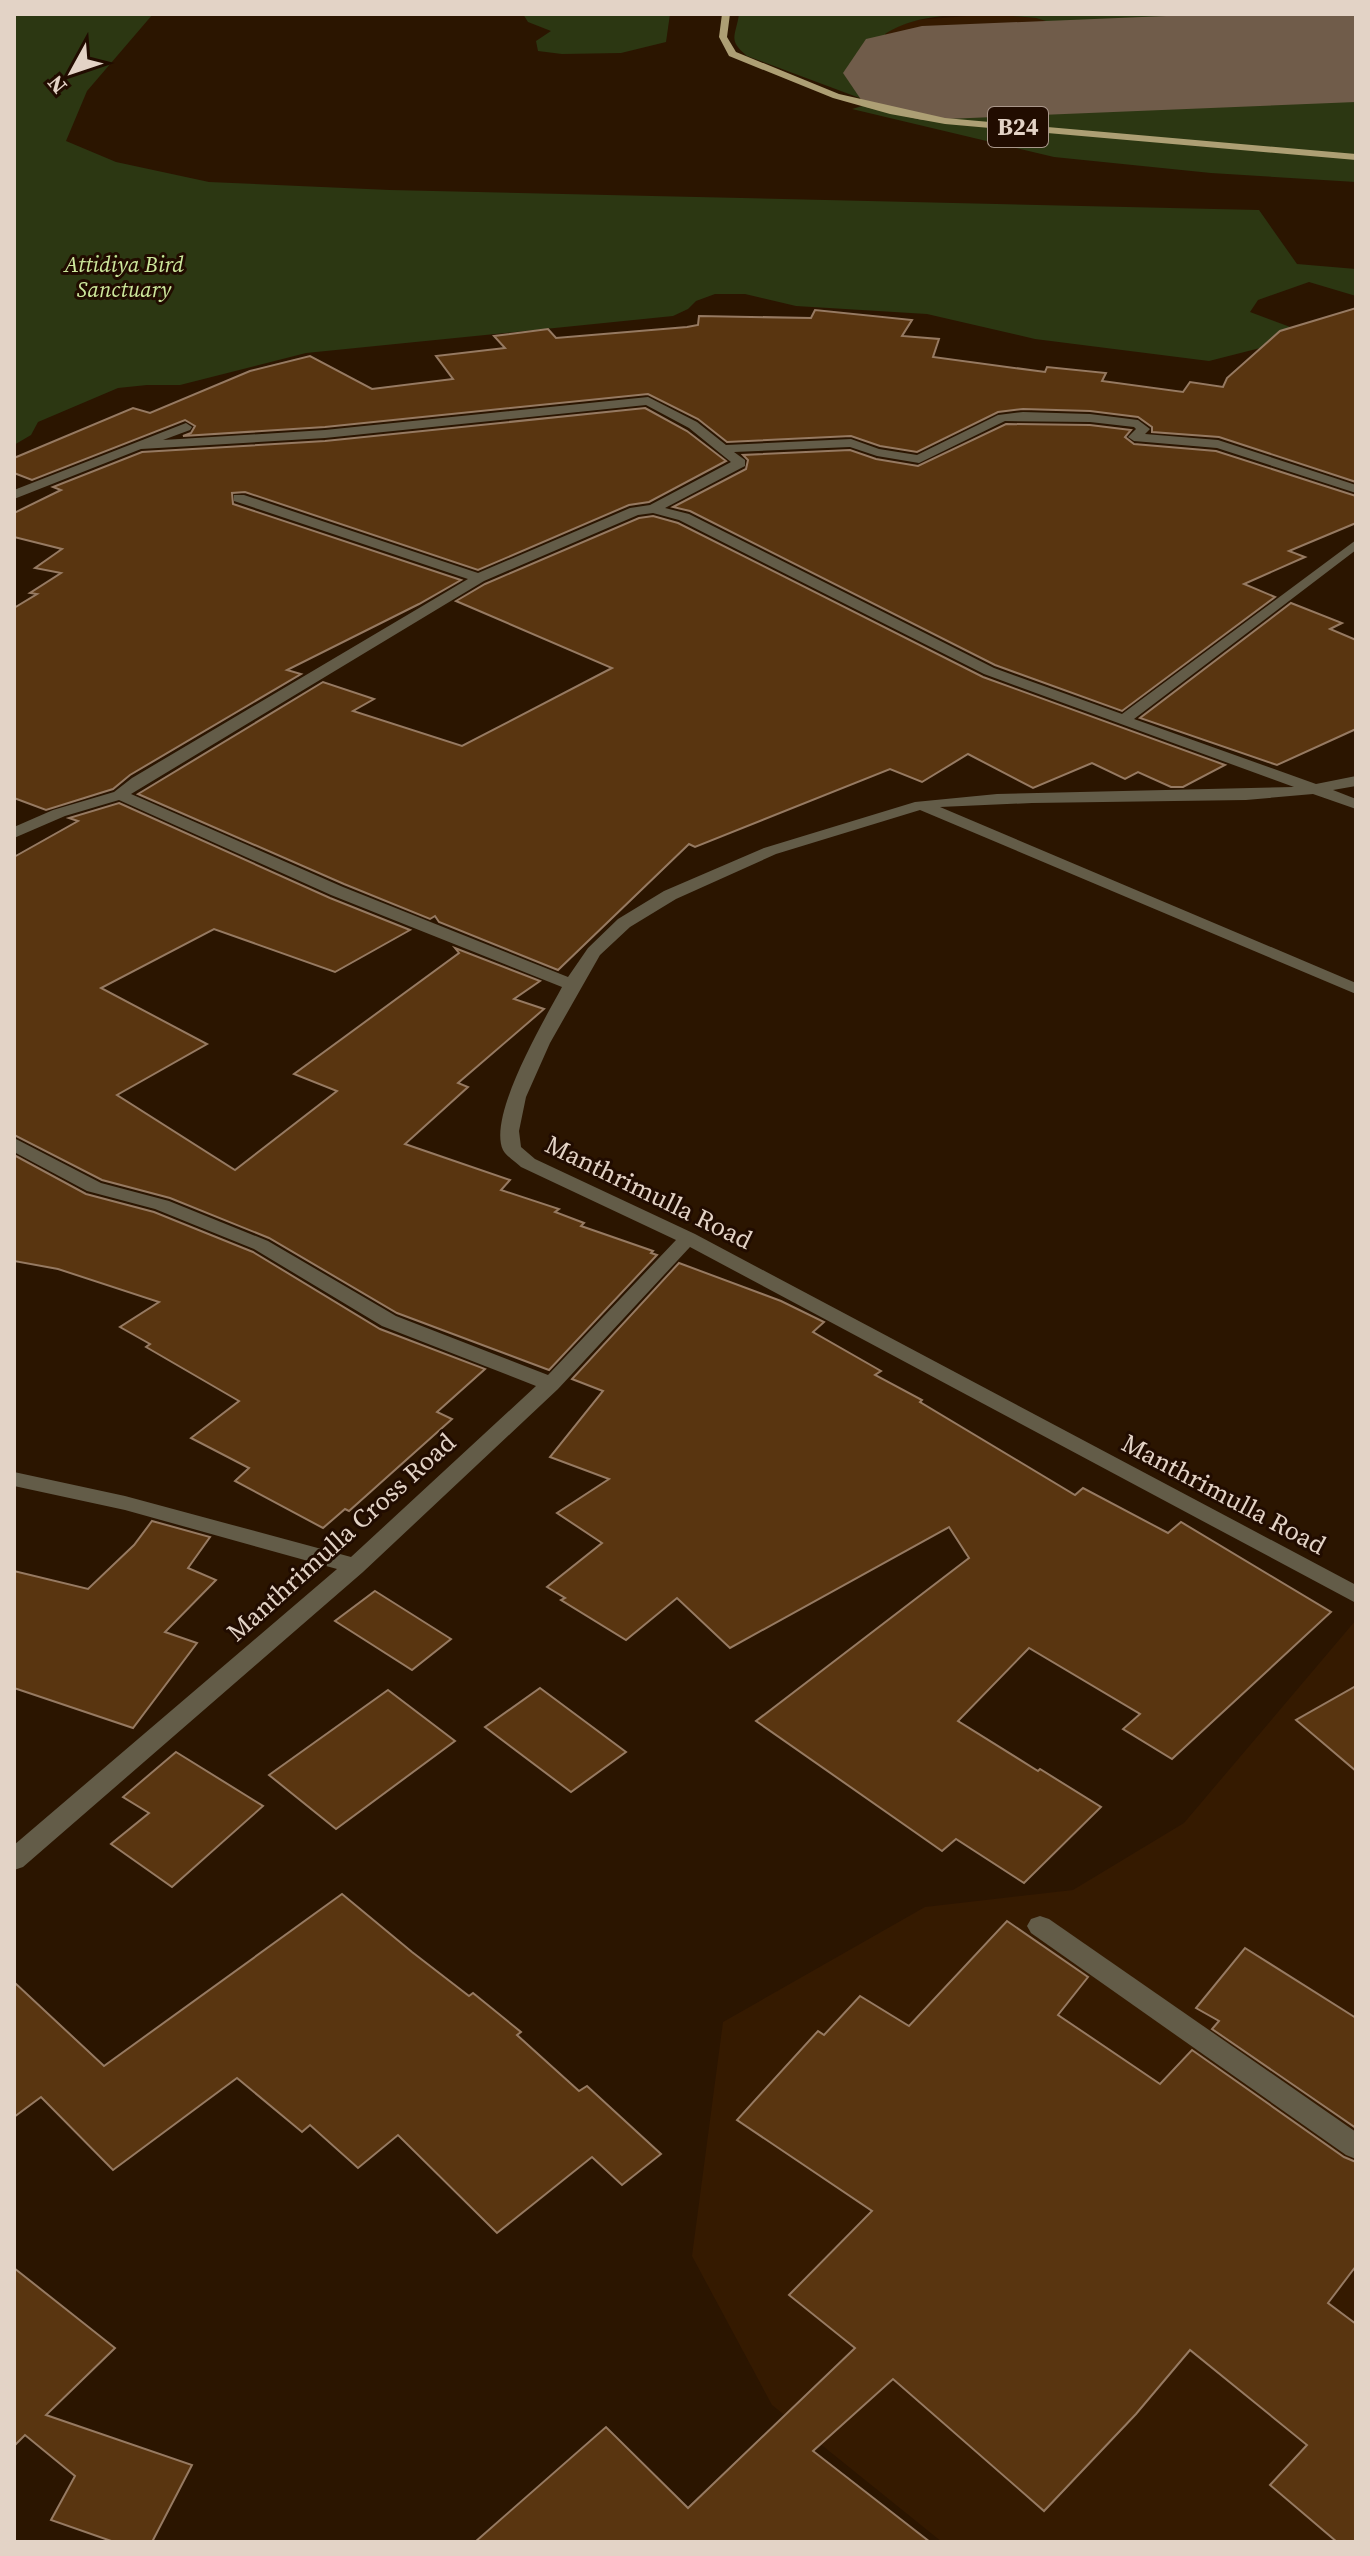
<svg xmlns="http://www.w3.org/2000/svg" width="1370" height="2556" font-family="'Source Serif 4',serif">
  <rect width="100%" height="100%" fill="#2b1500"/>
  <!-- built -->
  <g fill="#351a00">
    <polygon points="990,14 1036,18 1071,26 1095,33 1113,44 893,53 885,43 885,34 897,26 918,20"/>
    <polygon points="1356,1620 1356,2542 942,2542 772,2405 692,2256 723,2022 925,1907 1073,1890 1184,1823"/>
  </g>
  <!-- green -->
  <g fill="#2c3712">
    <polygon points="14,14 153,14 87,91 66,141 116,162 209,182 390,190 1259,210 1297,264 1356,269 1356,296 1309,282 1258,300 1250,312 1301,331 1264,347 1209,361 1035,339 927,314 796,306 745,294 715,294 696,301 688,309 673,316 306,353 180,385 147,385 118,388 38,422 31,435 14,445"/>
    <polygon points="523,14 670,14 666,42 621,53 562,54 538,51 536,41 551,31 528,22"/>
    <path d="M739 14H967C939 16 909 18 885 34 885 56 918 82 933 98L1356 81V182L1211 173 1054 157 852 109 873 103 747 56C727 40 736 36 739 14Z"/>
    <polygon points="990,14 1356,14 1356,29 1103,38 1036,18"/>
  </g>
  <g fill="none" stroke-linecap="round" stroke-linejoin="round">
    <!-- runway -->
    <polygon fill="#705c4a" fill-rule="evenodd" points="1214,14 1356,14 1356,102 922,120 866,107 843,73 866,39 922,26"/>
  </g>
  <!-- building -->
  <g fill="#593510" stroke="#967a62" stroke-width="2">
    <polygon points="1356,308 1356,482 1219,437 1152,432 1152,427 1138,417 1090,411 1023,409 998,412 917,452 880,446 851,436 727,442 698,419 648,394 325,427 183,436 191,433 195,426 185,420 32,480 14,473 14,458 133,408 150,413 250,371 310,356 372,389 453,379 436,356 505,348 494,336 548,329 556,338 687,327 698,325 699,316 811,318 815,310 912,320 902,336 939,339 933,357 1045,372 1047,367 1106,373 1102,381 1183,392 1190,382 1223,387 1227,378 1280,331"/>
    <polygon points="645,408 687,431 726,461 649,502 629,505 478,570 245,492 232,493 233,504 461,580 419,604 287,670 301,674 130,775 113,789 46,810 14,798 14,608 37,594 30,593 61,573 35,568 62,549 14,537 14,513 61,490 53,487 142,452 325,441"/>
    <polygon points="1006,424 1090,425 1131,430 1125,437 1134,444 1216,451 1356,496 1356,523 1289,551 1305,557 1244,584 1275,597 1122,711 995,665 690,511 673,507 746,469 748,460 743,455 850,450 876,459 918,466"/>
    <polygon points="653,516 678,523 983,677 1225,765 1183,787 1171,787 1138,772 1125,779 1092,763 1033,788 968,754 922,782 890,769 695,847 689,844 558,970 439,922 435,916 430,919 344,884 138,794 323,682 374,699 353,711 462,746 612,668 456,601 485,584 639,518"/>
    <polygon points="1291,603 1342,623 1330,629 1356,640 1356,729 1277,765 1140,718"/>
    <polygon points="119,803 330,898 410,930 335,972 214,929 101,988 207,1044 117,1095 235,1170 337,1091 294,1074 459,953 455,948 540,981 514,999 544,1009 458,1083 468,1087 405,1144 510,1180 501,1190 559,1209 555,1212 584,1223 581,1226 653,1251 651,1253 657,1255 549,1370 397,1313 269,1238 170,1198 102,1180 14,1135 14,857 78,821 69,818"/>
    <polygon points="14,1155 86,1194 154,1212 253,1252 380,1329 485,1369 437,1412 452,1419 349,1511 345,1509 323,1528 235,1481 249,1468 191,1438 239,1401 146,1347 150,1344 120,1327 159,1302 58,1269 14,1261"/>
    <polygon points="679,1263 781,1301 824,1322 813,1332 881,1371 875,1375 922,1400 920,1402 1075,1495 1083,1488 1168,1533 1181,1522 1331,1612 1172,1759 1123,1729 1140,1714 1029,1648 958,1721 1038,1771 1040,1769 1101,1807 1024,1883 956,1839 942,1851 756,1721 969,1558 949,1527 730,1648 677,1598 626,1640 561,1600 565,1598 547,1587 602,1543 557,1513 609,1479 550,1457 603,1391 572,1379"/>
    <polygon points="152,1521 210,1537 188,1568 216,1580 165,1632 197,1643 133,1728 14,1688 14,1571 88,1589 134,1545"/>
    <polygon points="375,1591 451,1639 412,1670 335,1621"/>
    <polygon points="1356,1686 1356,1771 1296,1720"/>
    <polygon points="540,1688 626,1752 571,1792 485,1727"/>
    <polygon points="388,1690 455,1741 336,1829 269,1775"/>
    <polygon points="176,1752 263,1806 172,1887 111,1844 149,1813 123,1797"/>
    <polygon points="342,1894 412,1952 469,1996 473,1993 521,2032 517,2035 579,2091 587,2086 661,2154 622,2185 592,2157 497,2233 398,2135 358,2168 310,2125 302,2132 237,2078 113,2170 41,2097 14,2117 14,1982 104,2066"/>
    <polygon points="1007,1921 1088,1977 1058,2015 1160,2084 1192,2050 1344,2157 1356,2162 1356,2266 1328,2303 1356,2324 1356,2542 1337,2542 1270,2485 1307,2445 1190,2350 1136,2414 1044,2511 893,2379 813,2451 930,2542 475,2542 606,2427 688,2508 855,2348 789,2295 872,2211 737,2120 818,2031 824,2035 860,1996 909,2026"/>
    <polygon points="1245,1948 1356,2018 1356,2128 1212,2029 1219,2021 1196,2008"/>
    <polygon points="14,2268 115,2348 46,2415 192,2465 152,2542 114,2542 51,2520 75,2476 25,2435 14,2446"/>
  </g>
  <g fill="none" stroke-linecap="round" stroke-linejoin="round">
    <!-- minor -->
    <g fill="#635c48" fill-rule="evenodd">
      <path d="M648 397 697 422 726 445 851 439 879 449 917 455 998 415 1023 412 1090 414 1138 420 1150 429 1145 434 1218 440 1356 485V493L1217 448 1134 441 1128 437 1136 429 1134 427 1090 422 1005 421 919 463 877 456 850 447 734 452 745 460V466L665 508 689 514 994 668 1122 714 1356 540V550L1134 719 1316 784 1356 776V786L1333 790 1356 799V809L1313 794 1246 800 1032 803 940 807 1356 983V994L920 810 776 854 676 899 630 927 600 955 550 1043 526 1097 519 1131 521 1147 535 1159 695 1234 1356 1585V1603L690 1247 558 1389 363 1572 23 1867 14 1870V1845L337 1569 125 1510 14 1486V1472L125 1496 351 1557 536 1386 382 1326 254 1249 155 1209 87 1191 14 1152V1138L101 1183 169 1201 268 1241 396 1316 548 1375 676 1240 521 1167C516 1162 506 1156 503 1150 487 1116 545 1019 562 987L331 895 119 800 65 816 14 838V827L53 810 114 792 132 778 468 579 234 501V495H244L478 573 630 508 650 505 731 462 689 428 646 405 325 438 141 449 14 499V490L186 423 192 427 190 430 163 440 325 430ZM653 513 679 520 984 674 1294 787 997 794 915 802 764 848 664 891 618 919 588 948 568 977 343 887 131 794 484 581 638 515Z"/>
      <polygon points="1040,1916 1049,1919 1356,2132 1356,2159 1346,2155 1031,1933 1027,1926 1031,1919"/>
    </g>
    <!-- major -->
    <polygon fill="#ad9f74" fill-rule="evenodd" points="722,14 730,14 727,37 736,52 839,94 945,118 1356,154 1356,160 945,124 890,114 833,98 729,56 719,37"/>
  </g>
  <g text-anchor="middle" stroke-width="6" stroke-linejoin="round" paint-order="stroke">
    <!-- far-park labels -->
    <g font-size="22" font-style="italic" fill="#cde89c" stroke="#210c00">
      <text x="124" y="272">Attidiya Bird<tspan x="124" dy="25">Sanctuary</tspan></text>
    </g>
    <!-- shield labels -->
    <rect fill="#210c00" stroke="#a9978b" stroke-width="2" x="988" y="107" width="60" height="40" rx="6"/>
    <g font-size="24" font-weight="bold" fill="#e3d3c6">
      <text x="1018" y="135">B24</text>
    </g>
    <!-- street labels -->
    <g font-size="26" fill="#e3d3c6" stroke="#210c00">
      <text transform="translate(649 1192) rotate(26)" y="9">Manthrimulla Road</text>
      <text transform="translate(1224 1494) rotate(28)" y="9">Manthrimulla Road</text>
      <text transform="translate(341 1537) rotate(-42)" y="9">Manthrimulla Cross Road</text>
    </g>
  </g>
  <!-- border -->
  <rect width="1370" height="2556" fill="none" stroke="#e3d3c6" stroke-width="32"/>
  <!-- north arrow -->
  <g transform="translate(72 72) rotate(230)" stroke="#210c00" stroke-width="6" paint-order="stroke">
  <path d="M0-6L14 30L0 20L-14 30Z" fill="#e3d3c6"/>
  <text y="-12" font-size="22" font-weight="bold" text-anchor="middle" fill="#e3d3c6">N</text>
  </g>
</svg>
